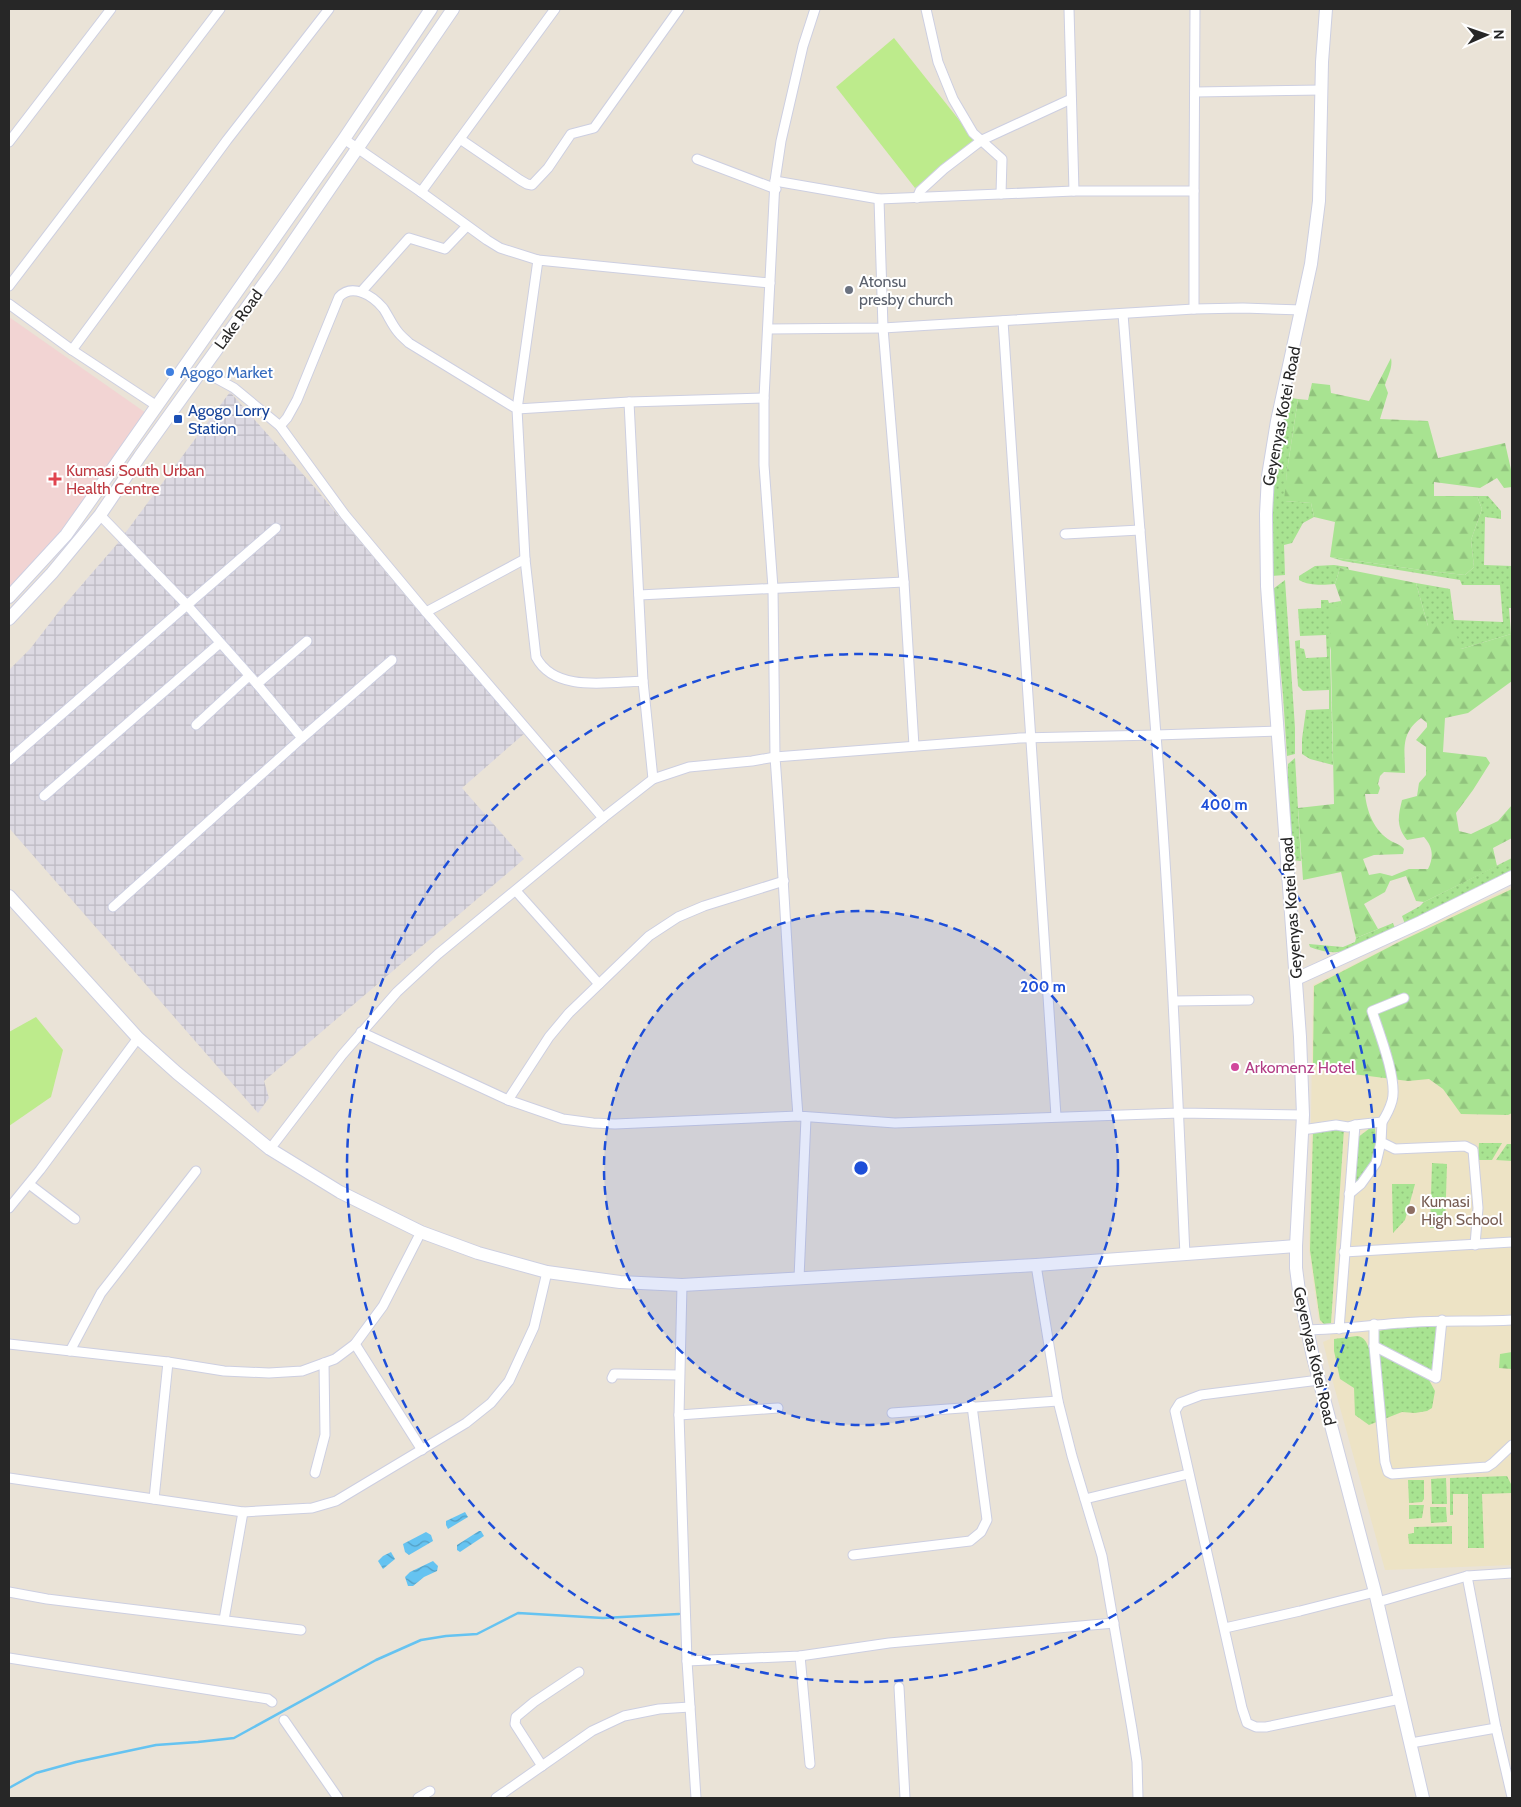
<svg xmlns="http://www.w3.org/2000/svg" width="1521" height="1807" font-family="Cabin,sans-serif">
  <defs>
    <pattern id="industrial-grid" width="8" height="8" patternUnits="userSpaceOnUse" patternTransform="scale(1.25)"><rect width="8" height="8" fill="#dcd9e2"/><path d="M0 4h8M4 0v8" fill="none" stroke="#bdbac2"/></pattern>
    <pattern id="grass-dots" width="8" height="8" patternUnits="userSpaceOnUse" patternTransform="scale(1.25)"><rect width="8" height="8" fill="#a8e391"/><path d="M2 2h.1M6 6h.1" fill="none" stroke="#91c37d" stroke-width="1.8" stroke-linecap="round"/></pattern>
    <pattern id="forest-firs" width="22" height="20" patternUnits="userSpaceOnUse" patternTransform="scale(1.25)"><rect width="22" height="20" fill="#a8e391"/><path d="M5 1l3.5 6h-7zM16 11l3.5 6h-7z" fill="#91c37d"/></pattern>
    <pattern id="water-waves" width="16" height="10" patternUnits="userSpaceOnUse" patternTransform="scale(1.25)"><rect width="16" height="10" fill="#65c3f1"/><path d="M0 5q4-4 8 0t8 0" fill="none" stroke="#539ec3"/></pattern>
  </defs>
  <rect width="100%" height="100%" fill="#eae3d7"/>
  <!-- industrial -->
  <polygon fill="url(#industrial-grid)" points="230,392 316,489 408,599 525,733 462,788 524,859 264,1081 269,1098 258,1113 9,828 9,670 30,649 60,610 117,544"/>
  <!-- education -->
  <polygon fill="#ede3c5" points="1512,887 1512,1565 1385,1570 1334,1386 1323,1342 1330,1339 1331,1324 1323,1325 1319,1322 1309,1250 1313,985 1443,919"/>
  <!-- medical -->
  <polygon fill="#f2d4d3" points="9,317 146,413 56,546 9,596"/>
  <!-- grass -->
  <g fill="url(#grass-dots)">
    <polygon points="1286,397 1298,399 1287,471 1285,501 1311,503 1314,517 1303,523 1292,543 1284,545 1285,575 1271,576 1271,487"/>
    <polygon points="1477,496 1488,496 1501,511 1501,519 1485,517 1484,565 1512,566 1512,608 1509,608 1511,634 1461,649 1428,626 1416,583 1450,589 1454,620 1503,622 1500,585 1462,585 1460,580 1343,561 1330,557 1421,570 1465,575 1474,567 1471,540 1482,509"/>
    <path d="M1334 565 1348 567 1349 570 1340 568 1335 584C1324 585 1309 586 1299 580V576L1315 566Z"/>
    <polygon points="1285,580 1295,728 1295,754 1287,756 1283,695 1273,589"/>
    <polygon points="1321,600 1328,600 1329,603 1341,601 1342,604 1330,650 1333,765 1310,759 1302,754 1302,739 1306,710 1329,709 1329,690 1303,691 1298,686 1295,641 1300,640 1300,648 1304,649 1306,658 1327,657 1326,635 1300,636 1298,609 1321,608"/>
    <polygon points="1295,758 1301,861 1290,860 1287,806 1288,764"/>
    <polygon points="1512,858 1512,870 1405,924 1402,916 1420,906 1424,902"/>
    <path d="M1393 923 1395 928C1380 935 1352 951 1337 952 1328 953 1318 950 1310 947L1309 944 1343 947 1355 942 1356 938Z"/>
    <polygon points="1370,1128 1375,1128 1377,1154 1355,1187 1357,1138"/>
    <polygon points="1344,1129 1331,1323 1324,1324 1320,1320 1310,1250 1313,1130"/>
    <polygon points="1479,1143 1502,1143 1492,1160 1478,1160"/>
    <polygon points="1507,1144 1512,1144 1512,1161 1496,1160"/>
    <polygon points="1432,1163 1447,1164 1445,1227 1430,1228"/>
    <polygon points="1392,1184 1415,1184 1405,1220 1393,1233"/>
    <polygon points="1407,1324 1436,1327 1433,1367 1430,1371 1378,1343 1379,1331"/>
    <path d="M1357 1336C1365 1337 1366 1342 1369 1348L1429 1380 1435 1391 1432 1408 1427 1411 1415 1413 1402 1412 1369 1425 1355 1415 1354 1388 1340 1379 1334 1351V1339Z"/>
    <polygon points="1507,1476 1512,1486 1512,1493 1482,1494 1484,1548 1468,1548 1468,1494 1453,1494 1453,1515 1450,1515 1450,1478"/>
    <polygon points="1446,1478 1447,1504 1432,1504 1431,1479"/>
    <polygon points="1408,1480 1424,1480 1424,1499 1422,1502 1409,1503"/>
    <polygon points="1409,1505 1424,1505 1422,1518 1409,1519"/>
    <polygon points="1430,1507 1446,1507 1447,1522 1431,1523"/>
    <polygon points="1452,1526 1452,1544 1409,1544 1408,1534 1414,1533 1414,1527"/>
  </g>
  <!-- forest -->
  <g fill="url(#forest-firs)" fill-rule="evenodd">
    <path d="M1391 358C1393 367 1388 376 1385 385L1388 393 1380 419 1428 421 1438 458 1505 443 1512 474V487L1504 488 1497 478 1480 488 1434 482V496H1477L1482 509 1471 540 1474 567 1465 575 1421 570 1330 557 1335 522 1314 517 1311 503 1284 501 1287 471 1298 399 1308 400 1312 383 1330 385 1331 393 1369 401Z"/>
    <path d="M1340 568 1416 583 1428 626H1454L1461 649 1511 634 1512 681 1468 713 1445 718 1443 752 1486 757 1490 763 1473 790 1456 813 1459 831 1471 834 1498 821 1512 805V838L1493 848 1497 866 1424 902 1416 901 1406 876 1390 881 1385 892 1364 904 1378 929 1356 938 1341 872 1303 880 1298 808 1334 804 1330 610 1342 604 1335 584ZM1421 718 1427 723V727L1416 740 1426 747V775L1419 783 1417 796 1402 800C1398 817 1396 826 1407 840L1424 837C1433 847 1434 857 1428 869H1409L1392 876 1380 873 1369 875 1363 859 1374 855 1403 854 1404 849C1400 844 1396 844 1391 841 1374 831 1367 812 1365 794H1378L1380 788 1378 784 1380 776 1384 772 1405 773C1405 749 1400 734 1421 718Z"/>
    <polygon points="1512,889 1512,1113 1508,1115 1461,1114 1443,1089 1429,1079 1408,1081 1329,1071 1313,1063 1314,986 1399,942"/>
    <polygon points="1512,1352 1512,1369 1499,1368 1500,1354"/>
  </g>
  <!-- pitch -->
  <g fill="#bdeb8c">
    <polygon points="894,38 975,140 915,188 836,87"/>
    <polygon points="36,1017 63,1050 51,1097 9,1126 9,1032"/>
  </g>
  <!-- water -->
  <g fill="url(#water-waves)">
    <polygon points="465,1512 468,1517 448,1529 446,1525 446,1521"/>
    <polygon points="479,1531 481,1531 484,1536 460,1552 457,1550 457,1545"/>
    <polygon points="426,1532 431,1535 433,1541 409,1555 405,1552 403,1544"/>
    <polygon points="391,1552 395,1559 383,1569 378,1561 383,1556"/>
    <polygon points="433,1561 438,1566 437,1571 424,1577 413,1586 408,1586 405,1577 410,1572"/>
  </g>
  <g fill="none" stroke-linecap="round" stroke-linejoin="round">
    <!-- stream -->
    <polyline stroke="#65c3f1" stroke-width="2.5" points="9,1788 36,1773 76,1762 156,1745 198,1742 234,1738 376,1660 421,1640 446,1636 477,1634 518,1613 603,1618 679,1614"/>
    <!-- street casing -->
    <g stroke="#cdcfe1" stroke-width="11">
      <g id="street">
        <polyline points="926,9 938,62 953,99 973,133 1002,159 1001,194"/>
        <polyline points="1069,9 1074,191"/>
        <polyline points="1195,92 1322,90"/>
        <polyline points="344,139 421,192 555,9"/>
        <polyline points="460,139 520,180 527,184 532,185 548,168 571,134 594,128 679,9"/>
        <polyline points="9,142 111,9"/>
        <polyline points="697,159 776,189"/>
        <polyline points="775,181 879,199 1074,191 1194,191 1194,309"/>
        <polyline points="1194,191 1195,9"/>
        <polyline points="421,192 487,240 500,248 538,260 770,283"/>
        <polyline points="917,198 920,191 944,169 982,140 1071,99"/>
        <polyline points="879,199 883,328 904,582 914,746"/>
        <polyline points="538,260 517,409 629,402 764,398"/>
        <polyline points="9,286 220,9"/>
        <polyline points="361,292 409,238 445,249 467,226"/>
        <polyline points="9,304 72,350 157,406"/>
        <polyline points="1123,314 1156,735 1278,731"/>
        <polyline points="1003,321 1056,1116"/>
        <polyline points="768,329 883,328 1194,309 1243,308 1302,310"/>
        <polyline points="72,350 227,140 329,9"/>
        <polyline points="201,370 234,388 280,426 345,515 426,612 603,818"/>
        <polyline points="629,402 643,681"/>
        <path d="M280 426 287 418 297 400 339 297C352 283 372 295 383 308 388 315 392 325 398 332 401 336 405 339 409 343L517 409 525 559 536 657C555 693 608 682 643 681L653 779"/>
        <polyline points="100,515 187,605 276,528"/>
        <polyline points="1065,534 1140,530"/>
        <polyline points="639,595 904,582"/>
        <polyline points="426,612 525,559"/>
        <polyline points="257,684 307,641"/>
        <polyline points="196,725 249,676"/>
        <polyline points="9,760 187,605 257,684 302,738 392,660"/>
        <polyline points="44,796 220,643"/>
        <polyline points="516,891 599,984"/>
        <polyline points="113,907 302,738"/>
        <polyline points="1174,1001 1249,1000"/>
        <polyline points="361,1032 508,1100 563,1119 593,1123 615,1124 798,1116"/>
        <polyline points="508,1100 549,1037 569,1013 649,936 678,917 704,906 784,881"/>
        <polyline points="1382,1122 1381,1142 1395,1149 1465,1146 1473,1150 1478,1208 1475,1245"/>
        <path d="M1355 1125 1382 1122C1386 1116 1390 1108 1392 1101 1398 1081 1379 1032 1372 1011L1404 998"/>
        <polyline points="1302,1130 1336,1125 1348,1127 1355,1125 1339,1329"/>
        <polyline points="270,1149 342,1055 397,992 438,954 603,818 653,779 689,767 752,761 775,757 773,588 764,465 764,398 775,181 781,141 803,46 815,9"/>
        <polyline points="29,1184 75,1219"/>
        <polyline points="1349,1194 1361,1184 1376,1163 1381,1142"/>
        <polyline points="9,1208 40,1170 138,1038"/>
        <polyline points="1344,1252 1512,1242"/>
        <path d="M1185 1255C1177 1082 1170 909 1156 735L1020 738 775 757C784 877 789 997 798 1116L895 1123 1179 1113 1303 1115"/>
        <polyline points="1036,1265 1058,1401 1072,1456 1102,1556 1132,1729 1137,1762 1138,1798"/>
        <polyline points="799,1278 806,1118"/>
        <polyline points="682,1285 679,1415 687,1661 696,1798"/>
        <polyline points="1374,1324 1374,1346 1385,1462 1388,1472 1392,1474 1487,1467 1493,1463 1512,1445"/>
        <path d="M1306 1330C1343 1329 1380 1324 1417 1322 1448 1320 1480 1322 1512 1320"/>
        <polyline points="9,1344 168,1362 224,1371 269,1373 302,1371 335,1359 355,1344 383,1306 421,1232"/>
        <polyline points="355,1344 422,1450"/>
        <polyline points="1374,1346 1436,1378 1442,1320"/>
        <polyline points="70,1351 101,1293 196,1171"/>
        <polyline points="612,1378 614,1374 619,1374 679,1375"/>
        <polyline points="1319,1380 1201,1395 1180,1403 1175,1411 1242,1708 1247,1723 1256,1727 1266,1727 1400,1699"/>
        <polyline points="892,1413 1058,1401"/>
        <polyline points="679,1415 778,1408"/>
        <polyline points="315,1473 325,1435 324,1363"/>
        <polyline points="9,1478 243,1512 312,1508 336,1501 466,1423 491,1403 509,1381 534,1327 547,1272"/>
        <polyline points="154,1499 168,1362"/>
        <polyline points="1085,1499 1188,1474"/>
        <polyline points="853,1555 970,1541 981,1532 987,1520 972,1406"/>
        <polyline points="1467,1576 1496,1728 1512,1797"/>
        <polyline points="9,1592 47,1599 301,1630"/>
        <polyline points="1378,1602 1467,1576 1512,1573"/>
        <polyline points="224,1620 243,1512"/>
        <polyline points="1225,1628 1300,1611 1375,1592"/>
        <polyline points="800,1656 810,1764"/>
        <polyline points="9,1658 268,1699 272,1702"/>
        <polyline points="687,1661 800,1656 889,1643 1114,1623"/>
        <polyline points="899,1687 905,1798"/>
        <polyline points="284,1720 338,1798"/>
        <polyline points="1411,1743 1496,1728"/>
        <polyline points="542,1766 515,1724 516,1717 534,1702 579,1672"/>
        <polyline points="418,1798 430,1791"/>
        <polyline points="496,1798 592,1731 624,1716 659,1709 690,1707"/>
      </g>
    </g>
    <!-- secondary casing -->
    <g stroke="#cdcfe1" stroke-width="14">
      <g id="secondary">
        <polyline points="1326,9 1322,62 1319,201 1311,264 1277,421 1268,476 1266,514 1267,586 1300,1037 1303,1115 1296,1246 1296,1268 1299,1291 1313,1357 1375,1592 1423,1798"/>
        <polyline points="9,597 66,535 88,504 344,139 431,9"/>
        <polyline points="9,619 52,573 100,515 140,456 276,267 453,9"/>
        <polyline points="9,896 138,1038 177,1073 270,1149 340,1192 421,1232 478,1253 547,1272 620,1282 682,1285 1036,1265 1296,1246"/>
        <polyline points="1296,979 1421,922 1512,877"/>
      </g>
    </g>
    <!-- street -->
    <use href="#street" stroke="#fff" stroke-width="9"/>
    <!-- secondary -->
    <use href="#secondary" stroke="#fff" stroke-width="12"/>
  </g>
  <!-- distance rings -->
  <circle cx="861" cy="1168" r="257" fill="#1d4ed8" fill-opacity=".12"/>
  <g fill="none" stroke="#1d4ed8" stroke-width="2.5" stroke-dasharray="9 6">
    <circle cx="861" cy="1168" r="257"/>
    <circle cx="861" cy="1168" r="514"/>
  </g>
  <!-- markers -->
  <circle fill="#6b7280" stroke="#fff" stroke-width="2" cx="849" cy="290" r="5"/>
  <circle fill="#3f7fe0" stroke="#fff" stroke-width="2" cx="170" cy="372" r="5"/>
  <rect fill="#1a4fb4" stroke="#fff" stroke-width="2" x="173" y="414" width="10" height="10" rx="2.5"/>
  <path fill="#e0444e" stroke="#fff" stroke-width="2" d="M52.5 471.5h5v5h5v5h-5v5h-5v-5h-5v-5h5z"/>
  <circle fill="#d1479c" stroke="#fff" stroke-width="2" cx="1235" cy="1067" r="5"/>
  <circle fill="#8d6e63" stroke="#fff" stroke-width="2" cx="1411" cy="1210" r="5"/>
  <g text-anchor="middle" stroke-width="4" stroke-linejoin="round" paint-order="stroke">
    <!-- worship labels -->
    <g font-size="16" fill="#5b616d" stroke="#fff" text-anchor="start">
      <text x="859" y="287">Atonsu<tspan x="859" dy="18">presby church</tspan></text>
    </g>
    <!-- street labels -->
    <g font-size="16" fill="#272727" stroke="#fff">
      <text transform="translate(238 319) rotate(-54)" y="6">Lake Road</text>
      <text transform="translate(1281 416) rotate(-79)" y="6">Geyenyas Kotei Road</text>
      <text transform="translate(1291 908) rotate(-94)" y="6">Geyenyas Kotei Road</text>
      <text transform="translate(1315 1356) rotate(77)" y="6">Geyenyas Kotei Road</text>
    </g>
    <!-- shop labels -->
    <g font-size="16" fill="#366cbe" stroke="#fff" text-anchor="start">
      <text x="180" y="378">Agogo Market</text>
    </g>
    <!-- transit labels -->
    <g font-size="16" fill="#164399" stroke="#fff" text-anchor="start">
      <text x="188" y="416">Agogo Lorry<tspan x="188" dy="18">Station</tspan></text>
    </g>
    <!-- health labels -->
    <g font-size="16" fill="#be3a42" stroke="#fff" text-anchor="start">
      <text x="66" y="476">Kumasi South Urban<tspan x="66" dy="18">Health Centre</tspan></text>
    </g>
    <!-- hotel labels -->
    <g font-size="16" fill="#b23c85" stroke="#fff" text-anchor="start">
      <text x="1245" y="1073">Arkomenz Hotel</text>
    </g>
    <!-- education labels -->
    <g font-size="16" fill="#785e54" stroke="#fff" text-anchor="start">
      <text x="1421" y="1207">Kumasi<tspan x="1421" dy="18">High School</tspan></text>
    </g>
  </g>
  <circle cx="861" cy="1168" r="8" fill="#1d4ed8" stroke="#fff" stroke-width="2.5"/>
  <g font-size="15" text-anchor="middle" font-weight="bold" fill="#1d4ed8" stroke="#fff" stroke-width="4" stroke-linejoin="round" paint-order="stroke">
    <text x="1224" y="810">400 m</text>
    <text x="1043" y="992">200 m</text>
  </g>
  <!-- border -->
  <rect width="1521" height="1807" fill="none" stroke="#272727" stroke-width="20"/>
  <!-- north arrow -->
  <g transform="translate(1486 35) rotate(88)" stroke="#ffffff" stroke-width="4" paint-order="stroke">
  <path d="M0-4L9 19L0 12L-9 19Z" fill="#272727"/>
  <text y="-8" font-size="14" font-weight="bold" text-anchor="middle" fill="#272727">N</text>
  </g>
</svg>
